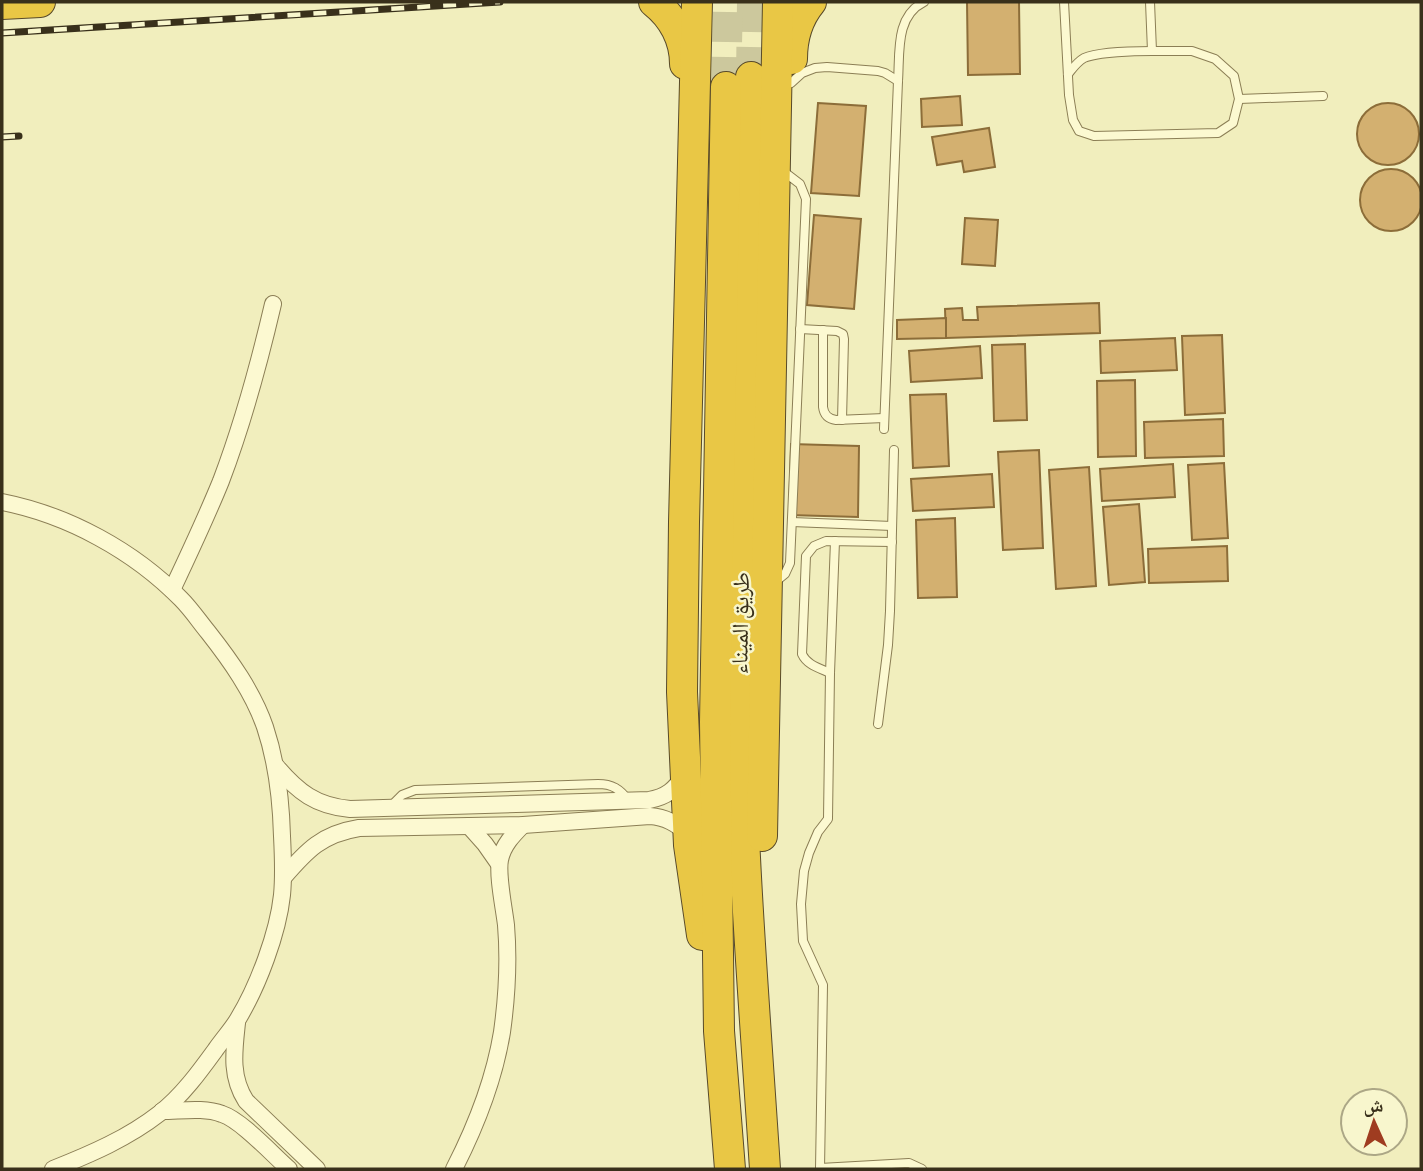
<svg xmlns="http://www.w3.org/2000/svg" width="1423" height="1171" font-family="'Crimson Pro','Noto Naskh Arabic',serif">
  <rect width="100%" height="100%" fill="#f1eebd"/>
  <!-- building -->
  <g fill="#d3b070" stroke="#8c6d39" stroke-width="2">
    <polygon points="967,2 1019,2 1020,74 968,75"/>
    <polygon points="960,96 962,125 922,127 921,99"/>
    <polygon points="818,103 866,106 859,196 811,193"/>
    <circle cx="1388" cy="134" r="31"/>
    <polygon points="989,128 995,167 964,172 962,161 937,165 932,137"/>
    <circle cx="1391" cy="200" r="31"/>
    <polygon points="814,215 861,219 854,309 807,305"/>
    <polygon points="965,218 998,220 995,266 962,264"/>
    <polygon points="1099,303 1100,333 946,338 945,309 962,308 963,320 978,320 977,307"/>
    <polygon points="946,318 946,338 897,339 897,320"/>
    <polygon points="1222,335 1225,413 1185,415 1182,336"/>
    <polygon points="1175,338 1177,370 1101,373 1100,341"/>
    <polygon points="1025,344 1027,420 994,421 992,345"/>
    <polygon points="980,346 982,378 911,382 909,351"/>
    <polygon points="1135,380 1136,456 1098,457 1097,381"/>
    <polygon points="946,394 949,466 913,468 910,395"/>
    <polygon points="1223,419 1224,456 1145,458 1144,422"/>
    <polygon points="791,444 859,446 858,517 789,515"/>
    <polygon points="1039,450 1043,548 1003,550 998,452"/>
    <polygon points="1224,463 1228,538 1192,540 1188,465"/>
    <polygon points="1173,464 1175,497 1102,501 1100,469"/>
    <polygon points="1089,467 1096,586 1056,589 1049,470"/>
    <polygon points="992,474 994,507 913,511 911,479"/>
    <polygon points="1139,504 1145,582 1109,585 1103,507"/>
    <polygon points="955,518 957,597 918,598 916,520"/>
    <polygon points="1227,546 1228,581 1149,583 1148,549"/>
  </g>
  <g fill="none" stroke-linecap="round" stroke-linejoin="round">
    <!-- highway-tunnel -->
    <g stroke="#ccc89d" stroke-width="30" stroke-dasharray="30 15" stroke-linecap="butt">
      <polyline points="751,77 752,2"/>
      <polyline points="726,87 728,2"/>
    </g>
    <!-- lane casing -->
    <g stroke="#8b7e55" stroke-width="10">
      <g id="lane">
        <polyline points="1064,2 1069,95 1073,120 1079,131 1094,136 1218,133 1233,123 1239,99 1234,76 1215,59 1192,51 1152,51 1150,2"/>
        <path d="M1068 74C1073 68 1077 62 1084 58 1098 52 1136 51 1152 51"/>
        <polyline points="791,83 802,73 815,68 827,67 878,71 885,73 898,81"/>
        <polyline points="1239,99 1323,96"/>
        <polyline points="800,329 837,331 843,334 844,339 842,420"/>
        <path d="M823 330V407C824 415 828 419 836 420L884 418"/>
        <path d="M884 429 898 81C900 53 895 16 924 2"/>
        <polyline points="792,522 892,526"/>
        <polyline points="774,583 785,574 790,563 806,199 800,184 783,171"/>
        <path d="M830 673C819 668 807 665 802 654L806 556 814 546 826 541 892 542"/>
        <polyline points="878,724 888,645 890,611 894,450"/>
        <path d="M391 806 402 795 415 790 598 784C612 784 620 789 628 800"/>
        <polyline points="820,1168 909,1163 922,1169"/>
        <polyline points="820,1169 823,985 803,941 801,904 804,871 809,853 818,832 828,819 830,673 835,541"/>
      </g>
    </g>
    <!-- street casing -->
    <g stroke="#8b7e55" stroke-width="18">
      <g id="street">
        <path d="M2 502C68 515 134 551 181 599 191 609 199 621 208 632 230 660 253 692 265 727 277 763 281 798 282 836 283 856 284 875 282 895 278 933 258 986 238 1019 232 1029 223 1039 216 1049 200 1071 182 1096 160 1113 128 1138 91 1154 53 1169"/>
        <path d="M172 590C189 554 206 518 221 481 243 423 259 364 273 304"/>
        <path d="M276 766C298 792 316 806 350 809L649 800C666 797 675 790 684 775"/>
        <polyline points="469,826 485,844 499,864"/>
        <path d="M283 878C307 850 322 834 359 828L523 825 650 816C666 817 676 824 688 833"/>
        <path d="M237 1023C234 1051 230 1076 246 1101L317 1169"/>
        <path d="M162 1111C181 1111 204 1107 222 1114 241 1120 273 1155 289 1169"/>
        <path d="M454 1169C476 1126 494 1081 502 1032 507 996 509 961 506 925 504 908 497 875 500 860 503 845 513 835 523 825"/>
      </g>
    </g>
    <!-- highway casing -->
    <g stroke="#584a2a" stroke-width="32">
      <g id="highway">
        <path d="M654 2C673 17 685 39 685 64"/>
        <polyline points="697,2 684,522 682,692 689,845 702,935"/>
        <polyline points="2,4 40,2"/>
        <path d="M792 59C792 38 797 19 811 2"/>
        <path d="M751 77 739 664C740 832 754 1001 765 1169"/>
        <polyline points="726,87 715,722 719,1031 730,1169"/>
        <polyline points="762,836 778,2"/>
      </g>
    </g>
    <!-- lane -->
    <use href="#lane" stroke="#fcf9d1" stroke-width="8"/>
    <!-- street -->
    <use href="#street" stroke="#fcf9d1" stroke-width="16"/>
    <!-- highway -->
    <use href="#highway" stroke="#e9c745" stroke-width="30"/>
    <!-- rail casing -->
    <g stroke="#39301b" stroke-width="7">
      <g id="rail">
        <polyline points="2,33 500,2"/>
        <polyline points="2,137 19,136"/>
      </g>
    </g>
    <!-- rail -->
    <use href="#rail" stroke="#f8f6cd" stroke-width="4.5" stroke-dasharray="13" stroke-linecap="butt"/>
  </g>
  <g text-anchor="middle" stroke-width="5" stroke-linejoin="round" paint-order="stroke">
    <!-- street labels -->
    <g font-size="23" fill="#39301b" stroke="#f8f6cd">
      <text transform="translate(740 623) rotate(-89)" y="8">طريق الميناء</text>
    </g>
  </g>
  <!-- border -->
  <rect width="1423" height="1171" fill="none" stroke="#39301b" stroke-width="7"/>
  <!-- north arrow -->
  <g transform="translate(1374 1122) rotate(357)"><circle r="33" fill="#f8f6cd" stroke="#aca786" stroke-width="2"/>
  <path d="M0-5L12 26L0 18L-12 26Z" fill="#9f3c20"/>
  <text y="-10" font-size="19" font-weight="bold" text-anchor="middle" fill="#39301b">ش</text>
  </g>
</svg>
